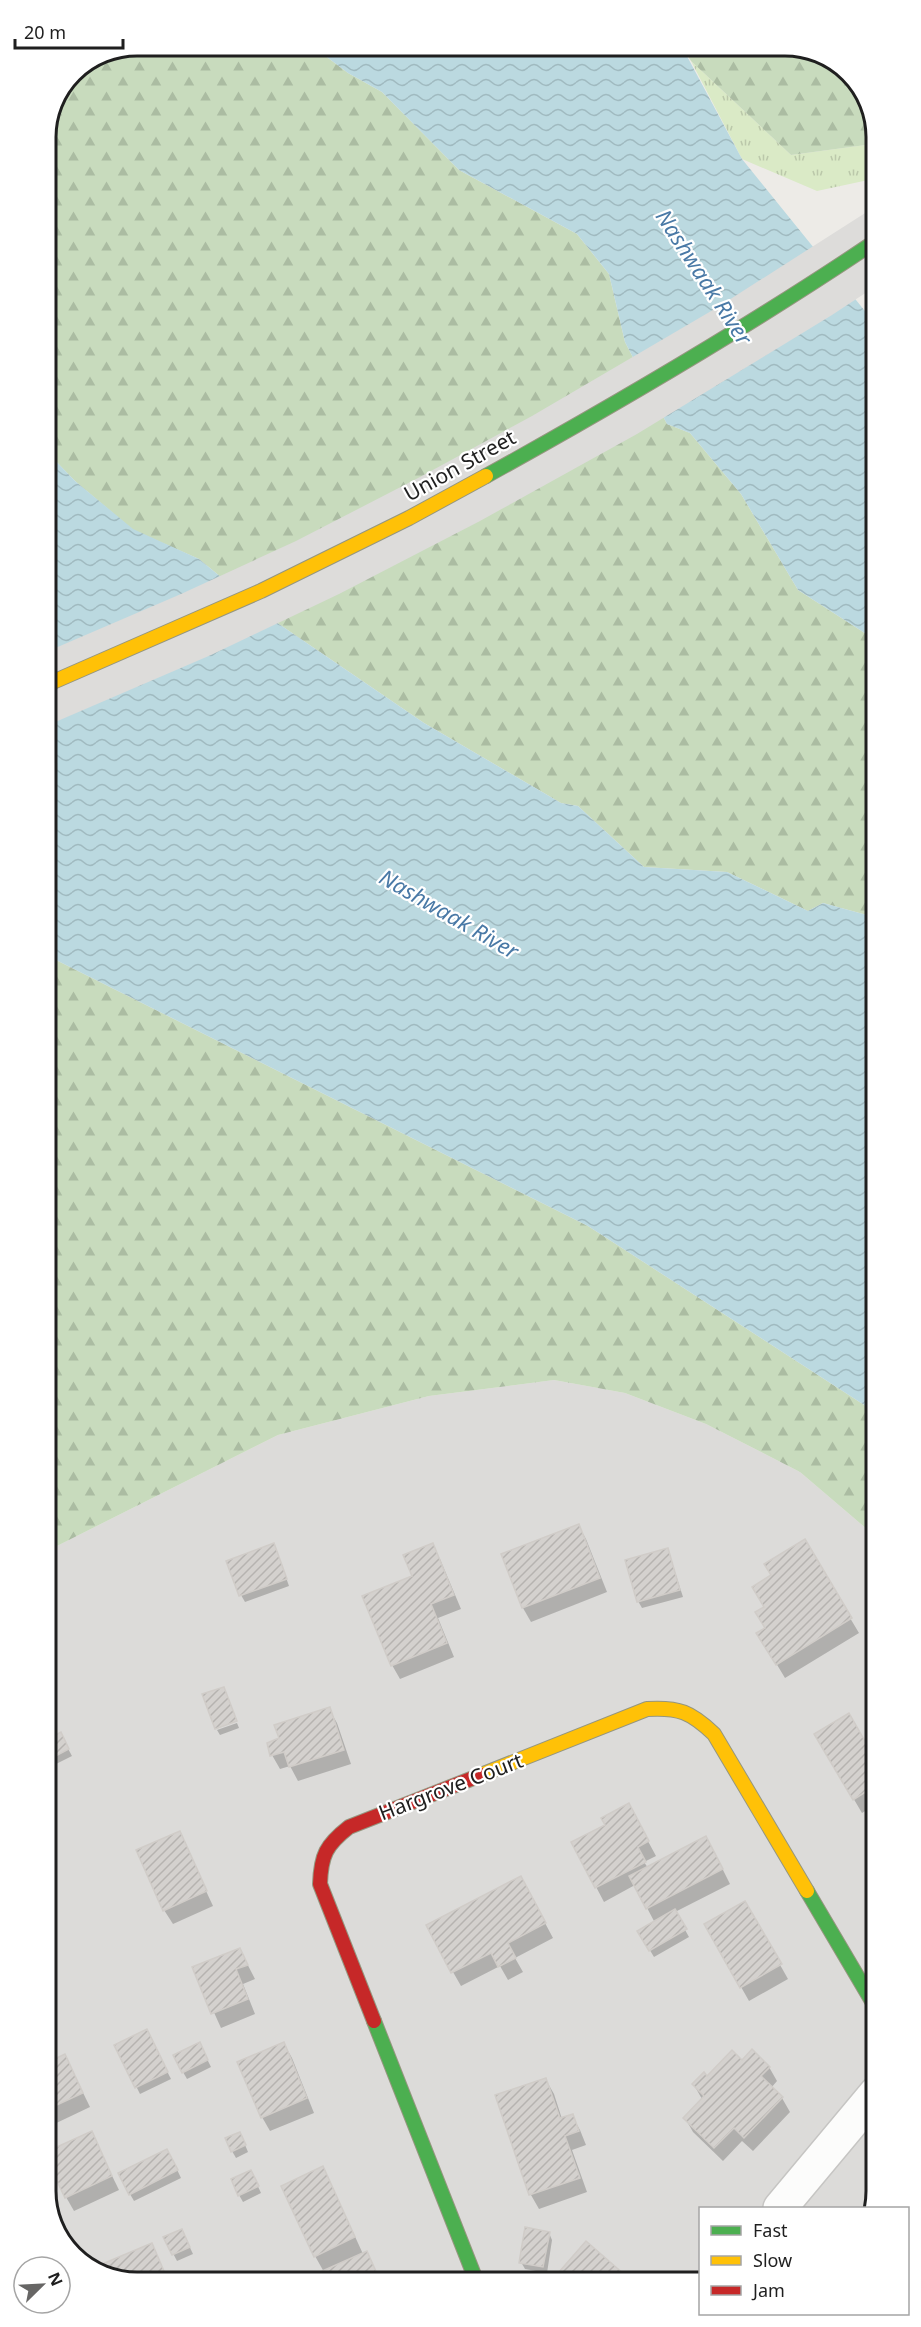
<svg xmlns="http://www.w3.org/2000/svg" width="921" height="2327" font-family="'Noto Sans',sans-serif">
  <defs>
    <pattern id="grass-tufts" width="24" height="20" patternUnits="userSpaceOnUse" patternTransform="scale(1.5)"><rect width="24" height="20" fill="#daeac6"/><path d="M3 7l-1-3M5 7V3M7 7l1-3M15 17l-1-3M17 17v-4M19 17l1-3" fill="none" stroke="#bbc8aa"/></pattern>
    <pattern id="forest-firs" width="22" height="20" patternUnits="userSpaceOnUse" patternTransform="scale(1.5)"><rect width="22" height="20" fill="#c8dbbd"/><path d="M5 1l3.5 6h-7zM16 11l3.5 6h-7z" fill="#abbca2"/></pattern>
    <pattern id="water-waves" width="16" height="10" patternUnits="userSpaceOnUse" patternTransform="scale(1.5)"><rect width="16" height="10" fill="#bbd9e0"/><path d="M0 5q4-4 8 0t8 0" fill="none" stroke="#a0bac0"/></pattern>
    <pattern id="building-hatch" width="6" height="6" patternUnits="userSpaceOnUse" patternTransform="scale(1.5)"><rect width="6" height="6" fill="#d4d1ce"/><path d="M-1 1l2-2M0 6l6-6M5 7l2-2" fill="none" stroke="#b6b3b0"/></pattern>
  </defs>
  <rect width="100%" height="100%" fill="#edebe7"/>
  <!-- residential -->
  <polygon fill="#dcdbd9" points="554,1380 625,1393 706,1424 800,1472 875,1536 876,2191 870,2208 700,2208 700,2279 130,2282 81,2263 48,2215 47,1551 278,1435 429,1396"/>
  <!-- grass -->
  <polygon fill="url(#grass-tufts)" points="691,61 791,155 873,144 873,179 817,191 742,159"/>
  <!-- forest -->
  <g fill="url(#forest-firs)">
    <polygon points="137,45 311,45 348,73 382,92 459,170 577,234 609,274 625,342 667,424 690,433 741,494 798,590 874,639 874,917 823,903 808,911 727,872 644,867 578,806 561,803 424,723 273,620 199,559 133,530 75,481 46,451 45,131 72,72"/>
    <polygon points="681,45 791,45 840,64 873,112 873,144 791,155 691,61"/>
    <polygon points="46,955 588,1226 875,1412 875,1536 800,1472 706,1424 625,1393 554,1380 429,1396 278,1435 47,1551"/>
  </g>
  <!-- water -->
  <g fill="url(#water-waves)">
    <polygon points="311,45 681,45 742,159 873,321 874,639 798,590 741,494 690,433 667,424 625,342 609,274 577,234 459,170 382,92 348,73"/>
    <polygon points="46,451 75,481 133,529 199,559 273,620 424,723 561,803 578,806 644,867 727,872 808,911 823,903 874,917 875,1412 588,1226 46,955"/>
  </g>
  <!-- pier -->
  <polygon fill="#dddcda" points="873,208 873,288 832,315 637,434 480,521 339,594 211,655 46,726 46,652 181,594 296,541 420,477 532,416 718,307"/>
  <!-- shadow -->
  <g fill="#0003">
    <polygon points="578,1525 586,1539 607,1592 531,1622 523,1608 503,1555"/>
    <polygon points="804,1541 859,1633 785,1678 758,1633 767,1628 773,1576"/>
    <polygon points="432,1545 440,1559 461,1609 438,1618 454,1657 400,1679 392,1665 413,1577"/>
    <polygon points="668,1550 683,1597 642,1608 638,1601"/>
    <polygon points="277,1552 289,1586 245,1602 241,1595"/>
    <polygon points="329,1709 337,1723 351,1764 298,1781 290,1766 280,1769 272,1755 268,1744 281,1739"/>
    <polygon points="237,1723 239,1728 220,1735 217,1730"/>
    <polygon points="60,1734 72,1756 48,1768 48,1741"/>
    <polygon points="816,1735 864,1743 871,1739 875,1746 875,1805 862,1813"/>
    <polygon points="636,1819 656,1856 644,1862 648,1868 714,1852 730,1884 675,1912 689,1937 654,1957 639,1932 655,1923 635,1885 604,1902 573,1843"/>
    <polygon points="179,1833 213,1906 173,1924 164,1910"/>
    <polygon points="528,1891 553,1938 515,1958 523,1972 508,1980 500,1966 461,1986 453,1972"/>
    <polygon points="745,1903 788,1979 749,2001 706,1925"/>
    <polygon points="240,1950 255,1979 243,1984 255,2014 221,2028 194,1968"/>
    <polygon points="150,2038 171,2079 140,2094 116,2046"/>
    <polygon points="284,2044 292,2058 314,2113 270,2131 262,2117"/>
    <polygon points="203,2051 211,2067 187,2079 183,2072"/>
    <polygon points="65,2056 90,2107 48,2127 48,2064"/>
    <polygon points="742,2062 769,2067 777,2081 771,2088 782,2098 790,2112 753,2151 742,2141 723,2161 693,2132 685,2118 702,2099 694,2085"/>
    <polygon points="546,2080 554,2094 562,2119 572,2116 580,2130 586,2145 572,2150 587,2192 539,2209 531,2195 497,2096"/>
    <polygon points="91,2133 119,2190 74,2211 66,2197"/>
    <polygon points="243,2140 248,2152 236,2158 232,2151"/>
    <polygon points="171,2157 181,2178 134,2201 130,2194"/>
    <polygon points="254,2178 261,2193 243,2202 239,2195"/>
    <polygon points="330,2182 363,2254 367,2252 380,2281 304,2281 324,2272 315,2256"/>
    <polygon points="549,2233 552,2240 547,2273 525,2269 521,2262"/>
    <polygon points="185,2237 193,2254 177,2261 165,2238"/>
    <polygon points="151,2245 169,2282 130,2282"/>
  </g>
  <!-- building -->
  <g fill="url(#building-hatch)" stroke="#d0ccc8" stroke-width="1.5">
    <polygon points="579,1524 600,1578 522,1608 501,1554"/>
    <polygon points="805,1539 852,1618 776,1665 756,1633 765,1628 755,1612 764,1607 752,1587 771,1575 764,1564"/>
    <polygon points="274,1543 287,1579 239,1596 226,1561"/>
    <polygon points="433,1543 454,1595 431,1604 447,1643 391,1666 362,1596 412,1576 403,1555"/>
    <polygon points="668,1548 680,1590 637,1602 625,1560"/>
    <polygon points="224,1687 237,1721 215,1729 202,1694"/>
    <polygon points="330,1707 344,1750 289,1767 284,1752 270,1756 267,1743 279,1738 274,1725"/>
    <polygon points="849,1713 865,1741 872,1737 875,1743 875,1786 853,1800 814,1734"/>
    <polygon points="61,1732 69,1749 48,1760 48,1739"/>
    <polygon points="629,1803 649,1841 638,1847 646,1862 595,1888 571,1842 605,1825 601,1818"/>
    <polygon points="180,1831 207,1891 163,1911 136,1850"/>
    <polygon points="706,1836 723,1869 646,1909 629,1876"/>
    <polygon points="521,1876 546,1923 508,1943 516,1958 498,1967 491,1953 451,1973 426,1925"/>
    <polygon points="745,1901 782,1964 740,1988 704,1924"/>
    <polygon points="675,1909 687,1929 649,1951 637,1931"/>
    <polygon points="240,1948 248,1965 236,1969 248,1999 211,2014 192,1967"/>
    <polygon points="147,2029 168,2072 135,2088 114,2045"/>
    <polygon points="200,2042 208,2060 182,2073 173,2055"/>
    <polygon points="284,2042 307,2098 261,2118 237,2062"/>
    <polygon points="752,2049 770,2067 761,2076 783,2097 744,2138 734,2128 714,2148 683,2118 704,2096 692,2084 704,2072 707,2076 732,2050 742,2060"/>
    <polygon points="65,2054 83,2093 48,2109 48,2062"/>
    <polygon points="546,2078 560,2118 573,2114 579,2131 565,2136 580,2178 529,2195 495,2095"/>
    <polygon points="92,2131 112,2176 65,2198 48,2162 48,2151"/>
    <polygon points="240,2132 246,2145 231,2152 225,2138"/>
    <polygon points="167,2149 178,2170 129,2195 118,2173"/>
    <polygon points="323,2166 355,2237 314,2257 281,2186"/>
    <polygon points="251,2170 259,2186 238,2196 231,2179"/>
    <polygon points="525,2227 550,2232 543,2267 519,2263"/>
    <polygon points="182,2229 190,2247 172,2255 163,2237"/>
    <polygon points="586,2241 625,2275 621,2280 552,2280"/>
    <polygon points="152,2243 167,2278 157,2282 130,2282 95,2269 95,2267"/>
    <polygon points="367,2251 378,2276 376,2277 377,2281 300,2281"/>
  </g>
  <g fill="none" stroke-linecap="round" stroke-linejoin="round">
    <!-- street casing -->
    <g stroke="#c6c5c3" stroke-width="36">
      <polyline id="street" points="780,2208 876,2093"/>
    </g>
    <!-- fast casing -->
    <g stroke="#95967f" stroke-width="16">
      <g id="fast">
        <path d="M486 476C618 403 748 327 873 243"/>
        <polyline points="807,1891 876,2008"/>
        <polyline points="374,2021 476,2280"/>
      </g>
    </g>
    <!-- slow casing -->
    <g stroke="#95967f" stroke-width="16">
      <g id="slow">
        <polyline points="46,685 261,591 409,518 486,476"/>
        <path d="M481 1775 647 1709C679 1707 691 1712 714 1734L807 1891"/>
      </g>
    </g>
    <!-- jam casing -->
    <g stroke="#95967f" stroke-width="16">
      <path id="jam" d="M374 2021 320 1884C321 1855 326 1845 349 1827L481 1775"/>
    </g>
    <!-- street -->
    <use href="#street" stroke="#fcfcfb" stroke-width="33"/>
    <!-- fast -->
    <use href="#fast" stroke="#4caf50" stroke-width="14"/>
    <!-- slow -->
    <use href="#slow" stroke="#ffc107" stroke-width="14"/>
    <!-- jam -->
    <use href="#jam" stroke="#c62828" stroke-width="14"/>
  </g>
  <g text-anchor="middle" stroke-width="4.5" stroke-linejoin="round" paint-order="stroke">
    <!-- street labels -->
    <g font-size="21" fill="#1f1f1f" stroke="#fff">
      <text transform="translate(460 466) rotate(-29)" y="7">Union Street</text>
      <text transform="translate(451 1787) rotate(-21)" y="7">Hargrove Court</text>
    </g>
    <!-- water labels -->
    <g font-size="22" font-style="italic" fill="#4979a6" stroke="#fff">
      <text transform="translate(704 277) rotate(57)" y="8">Nashwaak River</text>
      <text transform="translate(449 914) rotate(30)" y="8">Nashwaak River</text>
    </g>
  </g>
  <!-- crop -->
  <path d="M0 0H921V2327H0ZM137 56H785A81 81 0 0 1 866 137V2191A81 81 0 0 1 785 2272H137A81 81 0 0 1 56 2191V137A81 81 0 0 1 137 56Z" fill="#fff" fill-rule="evenodd"/>
  <path fill="none" stroke="#1f1f1f" stroke-width="3" d="M137 56H785A81 81 0 0 1 866 137V2191A81 81 0 0 1 785 2272H137A81 81 0 0 1 56 2191V137A81 81 0 0 1 137 56Z"/>
  <!-- legend -->
  <rect x="699" y="2207" width="210" height="108" fill="#ffffff" stroke="#a5a5a5" stroke-width="1.5"/>
  <rect x="711" y="2226" width="30" height="9" fill="#4caf50" stroke="#a5a5a5" stroke-width="1.5"/>
  <text x="753" y="2237" font-size="18" fill="#1f1f1f">Fast</text>
  <rect x="711" y="2256" width="30" height="9" fill="#ffc107" stroke="#a5a5a5" stroke-width="1.5"/>
  <text x="753" y="2267" font-size="18" fill="#1f1f1f">Slow</text>
  <rect x="711" y="2286" width="30" height="9" fill="#c62828" stroke="#a5a5a5" stroke-width="1.5"/>
  <text x="753" y="2297" font-size="18" fill="#1f1f1f">Jam</text>
  <!-- north arrow -->
  <g transform="translate(42 2285) rotate(66)"><circle r="28" fill="#ffffff" stroke="#a5a5a5" stroke-width="1.5"/>
  <path d="M0-4.5L10 22L0 15L-10 22Z" fill="#676665"/>
  <text y="-9" font-size="16" font-weight="bold" text-anchor="middle" fill="#1f1f1f">N</text>
  </g>
  <!-- scale -->
  <path d="M15 39v9h108v-9" fill="none" stroke="#1f1f1f" stroke-width="3"/>
  <text x="24" y="39" font-size="18" fill="#1f1f1f" stroke="#ffffff" stroke-width="4.5" paint-order="stroke">20 m</text>
</svg>
